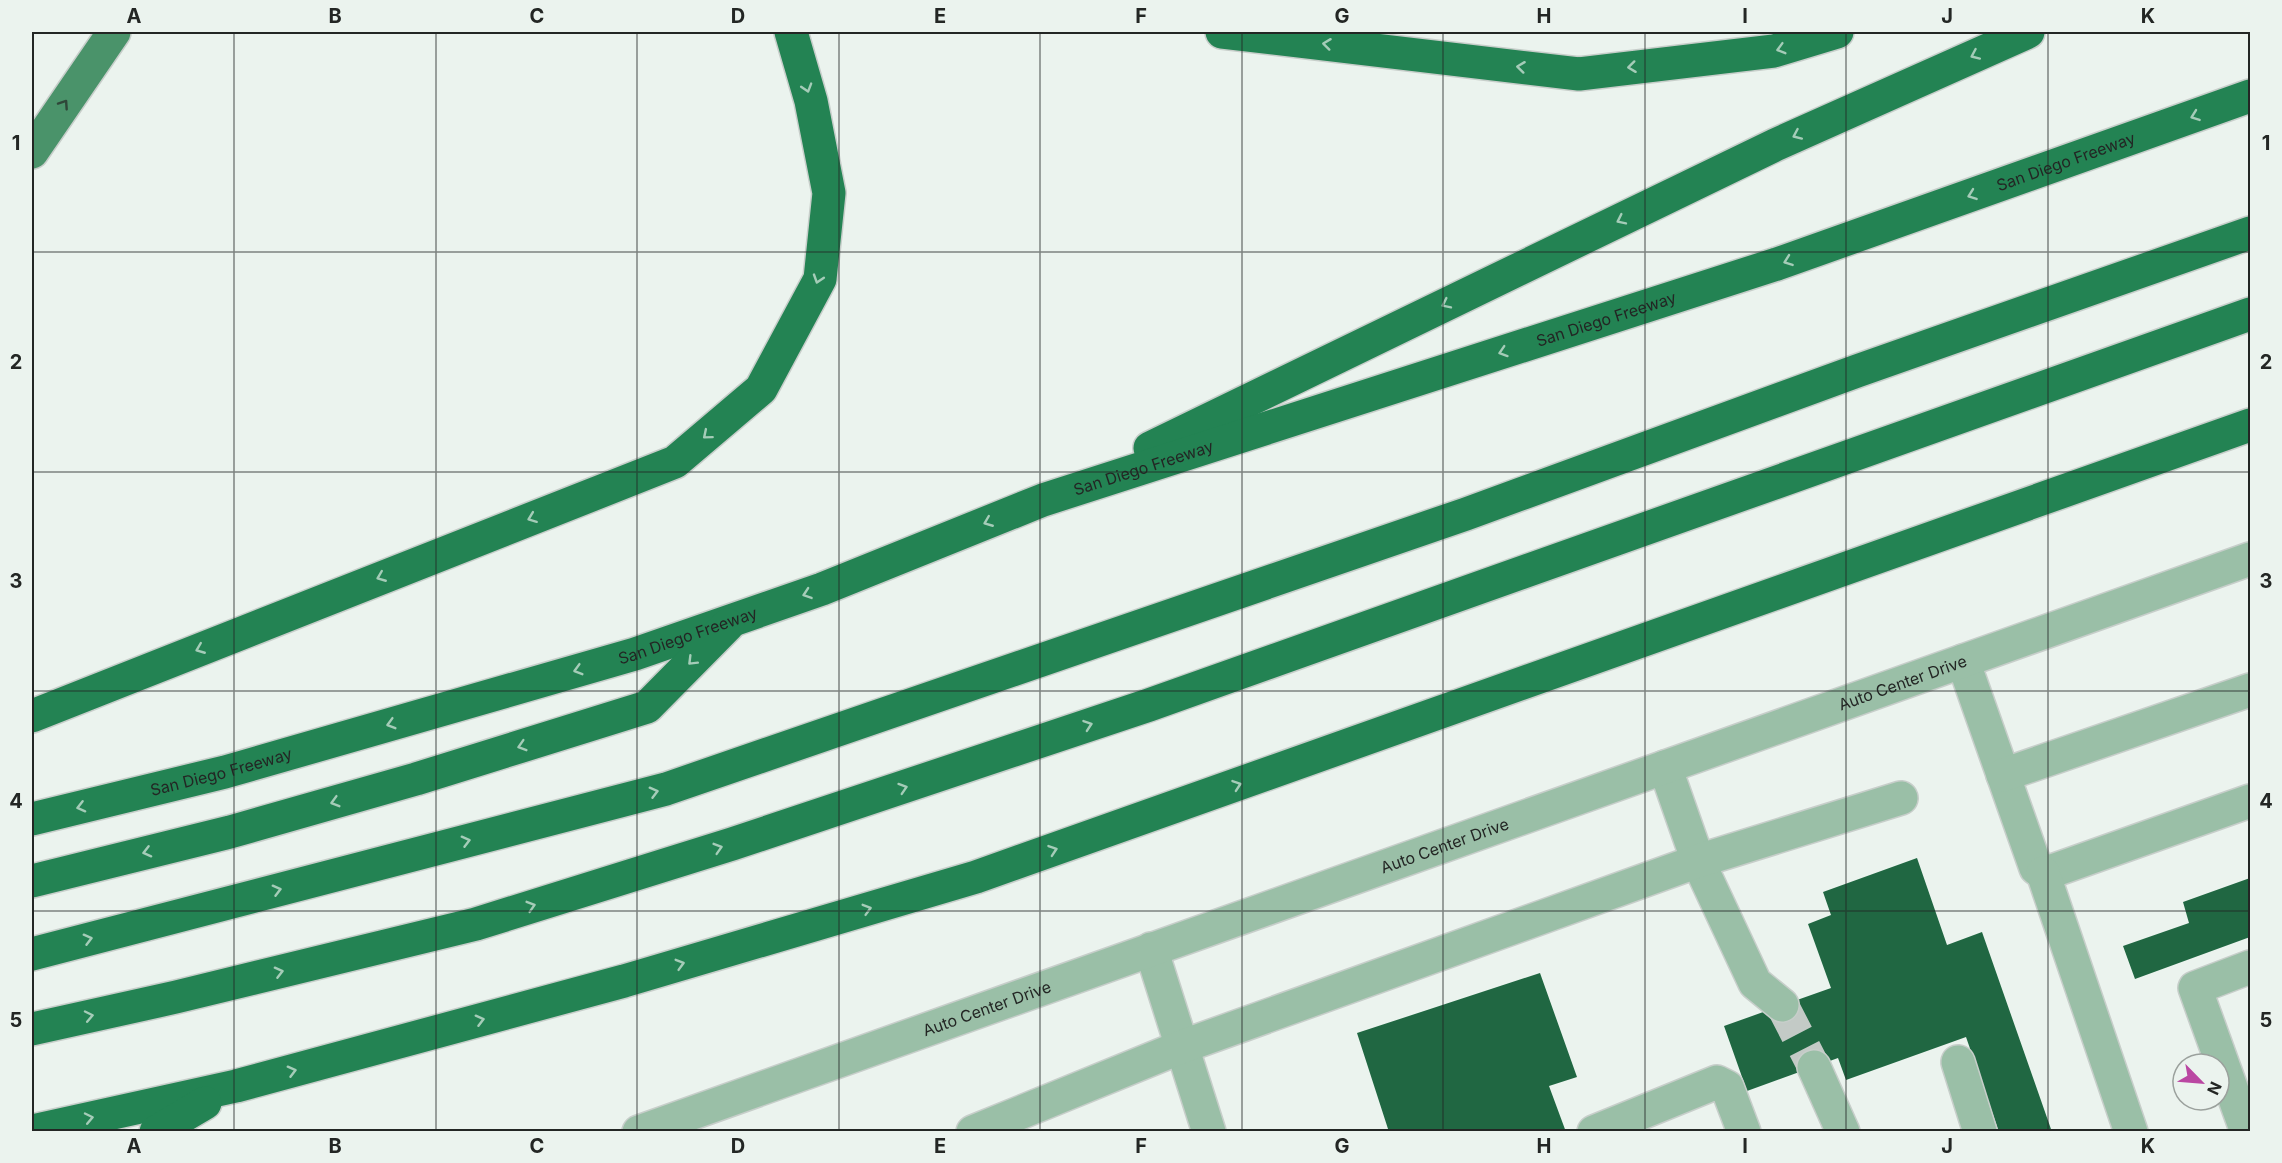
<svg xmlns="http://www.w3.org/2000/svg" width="2282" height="1163" font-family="Inter,sans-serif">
  <rect width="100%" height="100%" fill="#ebf3ee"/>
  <!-- building -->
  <g fill="#206742">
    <polygon points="1917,858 1947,945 1982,932 2052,1132 1999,1132 1966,1037 1846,1080 1838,1058 1747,1091 1724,1026 1831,988 1808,924 1831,915 1823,892"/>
    <polygon points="2250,878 2250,937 2135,979 2123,946 2189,923 2183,902"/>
    <polygon points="1540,973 1577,1077 1549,1086 1566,1132 1389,1132 1357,1033"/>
  </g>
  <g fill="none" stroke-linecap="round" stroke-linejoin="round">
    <!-- minor-tunnel -->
    <polyline stroke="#c3cac6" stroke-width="33" stroke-dasharray="33 16" stroke-linecap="butt" points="1782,1005 1814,1067"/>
    <!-- minor casing -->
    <g stroke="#c7ceca" stroke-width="36">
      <g id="minor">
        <polyline points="1963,661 2036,868 2043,873 2055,870 2250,801"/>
        <polyline points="1665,767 1698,861 1755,983 1782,1005"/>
        <polyline points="2003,775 2250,690"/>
        <polyline points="2043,873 2131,1132"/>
        <polyline points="1151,949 1209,1132"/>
        <polyline points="1958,1062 1980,1132"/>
        <polyline points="1814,1067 1843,1132"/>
        <path id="s1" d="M639 1132 2250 559"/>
        <polyline points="973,1132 1181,1047 1698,861 1901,798"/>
        <polyline points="1594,1132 1717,1082 1727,1087 1744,1132"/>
        <polyline points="2247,1132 2195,988 2250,967"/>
      </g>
    </g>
    <!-- major casing -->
    <g stroke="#c7ceca" stroke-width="36">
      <polyline id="major" points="32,152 114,32"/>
    </g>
    <!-- highway casing -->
    <g stroke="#c7ceca" stroke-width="36">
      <g id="highway">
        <polyline points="1222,32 1579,74 1774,51 1837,32"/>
        <polyline points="1150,448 1775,145 2028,32"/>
        <polyline points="32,716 675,462 761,389 820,279 829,193 811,101 791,32"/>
        <path id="s2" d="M32 819 225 772 635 654 822 589 1043 500 1777 264 2250 96"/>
        <polyline points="32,881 230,832 416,779 647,707 728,625"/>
        <polyline points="32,954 666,789 1466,514 1857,371 2250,233"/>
        <polyline points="32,1029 176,997 476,924 732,844 1149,705 2250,314"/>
        <polyline points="32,1131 236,1086 624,981 976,877 2250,425"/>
        <polyline points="156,1132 205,1103"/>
      </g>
    </g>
    <!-- minor -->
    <use href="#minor" stroke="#9abfa7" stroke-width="33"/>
    <!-- major -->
    <use href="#major" stroke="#4a936a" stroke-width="33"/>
    <!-- highway -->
    <use href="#highway" stroke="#238353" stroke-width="33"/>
  </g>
  <!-- one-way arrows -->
  <defs><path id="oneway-chevron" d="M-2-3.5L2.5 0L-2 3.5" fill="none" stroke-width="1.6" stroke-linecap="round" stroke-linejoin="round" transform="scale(1.5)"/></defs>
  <g stroke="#a5ccb8">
    <use href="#oneway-chevron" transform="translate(1327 44) rotate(-173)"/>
    <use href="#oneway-chevron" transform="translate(1781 49) rotate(164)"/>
    <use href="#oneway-chevron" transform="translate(1975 55) rotate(156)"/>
    <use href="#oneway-chevron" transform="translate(1521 67) rotate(-173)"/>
    <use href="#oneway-chevron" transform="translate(1632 67) rotate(173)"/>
    <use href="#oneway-chevron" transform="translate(807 88) rotate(73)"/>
    <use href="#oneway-chevron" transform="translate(2195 116) rotate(160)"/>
    <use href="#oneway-chevron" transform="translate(1797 135) rotate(156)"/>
    <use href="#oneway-chevron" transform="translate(1972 195) rotate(160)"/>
    <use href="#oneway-chevron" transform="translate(1621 220) rotate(154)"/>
    <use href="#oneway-chevron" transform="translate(1788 261) rotate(160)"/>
    <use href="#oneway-chevron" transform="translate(818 279) rotate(108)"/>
    <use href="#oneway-chevron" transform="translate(1446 304) rotate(154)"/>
    <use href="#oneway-chevron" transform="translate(1503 352) rotate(162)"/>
    <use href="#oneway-chevron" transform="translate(707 435) rotate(140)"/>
    <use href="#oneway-chevron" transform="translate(532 518) rotate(159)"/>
    <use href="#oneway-chevron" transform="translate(988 522) rotate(158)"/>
    <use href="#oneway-chevron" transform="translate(381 577) rotate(158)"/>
    <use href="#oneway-chevron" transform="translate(807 594) rotate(161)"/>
    <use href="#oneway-chevron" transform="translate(200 649) rotate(158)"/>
    <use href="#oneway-chevron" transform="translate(692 661) rotate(135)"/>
    <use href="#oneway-chevron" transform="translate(578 670) rotate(164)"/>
    <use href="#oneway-chevron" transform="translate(391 724) rotate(164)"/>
    <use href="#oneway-chevron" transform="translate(1088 725) rotate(-19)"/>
    <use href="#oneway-chevron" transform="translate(522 746) rotate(163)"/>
    <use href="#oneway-chevron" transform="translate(1237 785) rotate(-19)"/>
    <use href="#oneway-chevron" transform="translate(903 788) rotate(-18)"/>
    <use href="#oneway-chevron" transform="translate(654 792) rotate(-15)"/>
    <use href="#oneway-chevron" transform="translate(335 802) rotate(164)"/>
    <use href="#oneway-chevron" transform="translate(81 807) rotate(166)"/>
    <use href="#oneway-chevron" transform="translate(466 841) rotate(-15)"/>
    <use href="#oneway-chevron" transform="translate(718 848) rotate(-17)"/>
    <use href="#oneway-chevron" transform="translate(1053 850) rotate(-19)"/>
    <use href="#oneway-chevron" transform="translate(147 852) rotate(166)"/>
    <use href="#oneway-chevron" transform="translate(277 890) rotate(-15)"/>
    <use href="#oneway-chevron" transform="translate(531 906) rotate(-17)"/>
    <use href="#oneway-chevron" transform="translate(867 909) rotate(-16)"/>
    <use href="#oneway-chevron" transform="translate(88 939) rotate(-15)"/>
    <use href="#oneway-chevron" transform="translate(680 964) rotate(-16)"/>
    <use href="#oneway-chevron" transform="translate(279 972) rotate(-14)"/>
    <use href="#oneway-chevron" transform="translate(89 1016) rotate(-12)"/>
    <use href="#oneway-chevron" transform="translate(480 1020) rotate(-15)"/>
    <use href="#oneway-chevron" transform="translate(292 1071) rotate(-15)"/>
    <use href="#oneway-chevron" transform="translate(89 1118) rotate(-12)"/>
  </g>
  <use stroke="#2f4739" href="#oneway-chevron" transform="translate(64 104) rotate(-56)"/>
  <!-- grid -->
  <path fill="none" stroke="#232624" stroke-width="1.5" stroke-opacity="0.55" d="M234 32V1132M436 32V1132M637 32V1132M839 32V1132M1040 32V1132M1242 32V1132M1443 32V1132M1645 32V1132M1846 32V1132M2048 32V1132M32 252H2250M32 472H2250M32 691H2250M32 911H2250"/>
  <g text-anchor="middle" stroke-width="6" stroke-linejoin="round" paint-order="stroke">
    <!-- street labels -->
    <g font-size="16" fill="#232624" stroke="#ebf3ee">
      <text dy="6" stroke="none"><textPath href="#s2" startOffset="2139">San Diego Freeway</textPath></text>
      <text dy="6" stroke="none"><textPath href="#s2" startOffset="1653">San Diego Freeway</textPath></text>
      <text dy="6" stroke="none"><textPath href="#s2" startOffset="1167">San Diego Freeway</textPath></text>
      <text dy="6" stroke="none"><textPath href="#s2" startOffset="681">San Diego Freeway</textPath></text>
      <text dy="6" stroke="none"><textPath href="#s1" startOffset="1341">Auto Center Drive</textPath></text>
      <text dy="6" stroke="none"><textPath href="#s2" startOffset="195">San Diego Freeway</textPath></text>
      <text dy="6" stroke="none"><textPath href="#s1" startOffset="855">Auto Center Drive</textPath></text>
      <text dy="6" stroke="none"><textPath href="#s1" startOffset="369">Auto Center Drive</textPath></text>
    </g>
  </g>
  <!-- border -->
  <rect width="2282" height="1163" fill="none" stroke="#ebf3ee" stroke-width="66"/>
  <!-- north arrow -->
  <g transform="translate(2201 1082) rotate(115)"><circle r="28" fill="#ebf3ee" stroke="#9ba19d" stroke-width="1.5"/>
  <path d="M0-4.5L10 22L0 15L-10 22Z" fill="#ba47a2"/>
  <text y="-9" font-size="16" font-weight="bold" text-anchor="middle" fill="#232624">N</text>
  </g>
  <rect x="33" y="33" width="2216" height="1097" fill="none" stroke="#232624" stroke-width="2"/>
  <g font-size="20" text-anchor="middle" font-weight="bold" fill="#232624">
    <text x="134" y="23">A</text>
    <text x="335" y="23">B</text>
    <text x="537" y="23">C</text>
    <text x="738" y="23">D</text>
    <text x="940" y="23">E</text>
    <text x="1141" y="23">F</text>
    <text x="1342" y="23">G</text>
    <text x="1544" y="23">H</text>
    <text x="1745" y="23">I</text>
    <text x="1947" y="23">J</text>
    <text x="2148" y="23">K</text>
    <text x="16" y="150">1</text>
    <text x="2266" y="150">1</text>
    <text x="16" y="369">2</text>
    <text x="2266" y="369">2</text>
    <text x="16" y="588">3</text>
    <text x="2266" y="588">3</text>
    <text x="16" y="808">4</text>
    <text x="2266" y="808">4</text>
    <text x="16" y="1027">5</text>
    <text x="2266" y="1027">5</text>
    <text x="134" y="1153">A</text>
    <text x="335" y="1153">B</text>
    <text x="537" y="1153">C</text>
    <text x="738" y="1153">D</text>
    <text x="940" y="1153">E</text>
    <text x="1141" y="1153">F</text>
    <text x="1342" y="1153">G</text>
    <text x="1544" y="1153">H</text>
    <text x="1745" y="1153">I</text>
    <text x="1947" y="1153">J</text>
    <text x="2148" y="1153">K</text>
  </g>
</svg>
